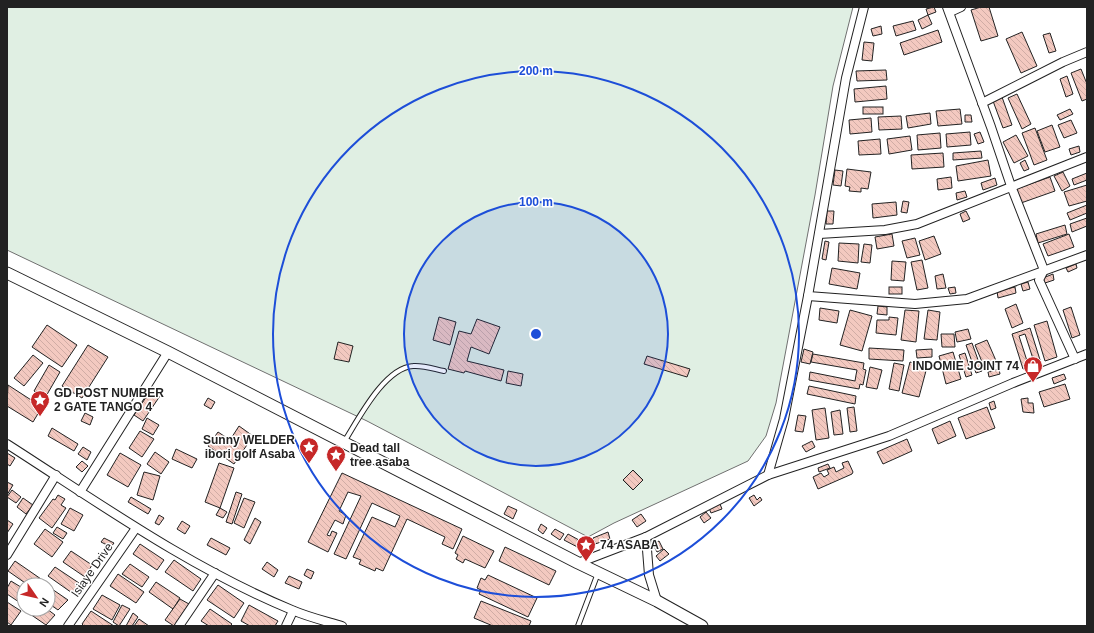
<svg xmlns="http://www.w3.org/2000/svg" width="1094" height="633" font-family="Helvetica,sans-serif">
  <defs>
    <pattern id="building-back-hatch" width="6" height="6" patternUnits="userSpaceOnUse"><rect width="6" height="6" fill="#f3c9c0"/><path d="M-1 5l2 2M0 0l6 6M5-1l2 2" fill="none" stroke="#d0aca5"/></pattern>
  </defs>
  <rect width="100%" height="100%" fill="#fff"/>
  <!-- grass -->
  <polygon fill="#e0efe3" stroke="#6f6f6f" points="7,7 853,7 833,86 815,195 776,403 766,436 748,461 614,523 588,537 367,421 7,250"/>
  <!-- building -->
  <g fill="url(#building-back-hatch)" stroke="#222">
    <polygon points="934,7 936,12 928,15 926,9"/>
    <polygon points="981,7 989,7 998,36 981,41 971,10"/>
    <polygon points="928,15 932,24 922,29 918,20"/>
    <polygon points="913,21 916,30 896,36 893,26"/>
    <polygon points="881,26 882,34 873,36 871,29"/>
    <polygon points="938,30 942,42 904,55 900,43"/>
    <polygon points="1022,32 1037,66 1021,73 1006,39"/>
    <polygon points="1050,33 1056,51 1049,53 1043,35"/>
    <polygon points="864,42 874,43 872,61 862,60"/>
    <polygon points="1081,69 1087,84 1087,99 1082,101 1071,73"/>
    <polygon points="886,70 887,80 857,81 856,71"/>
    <polygon points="1067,76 1073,94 1066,97 1060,79"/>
    <polygon points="886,86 887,99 855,102 854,89"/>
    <polygon points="1017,94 1031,124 1022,129 1008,98"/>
    <polygon points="1002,97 1012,125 1003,128 993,101"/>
    <rect x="863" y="107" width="20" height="7"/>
    <polygon points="960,109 962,124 938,126 936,111"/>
    <polygon points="1070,109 1073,114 1060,120 1057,115"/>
    <polygon points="930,113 931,124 908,128 906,116"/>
    <polygon points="965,115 971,115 972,122 965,122"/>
    <polygon points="901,116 902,129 879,130 878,117"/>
    <polygon points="871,118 872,132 850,134 849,120"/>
    <polygon points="1071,120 1077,133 1064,138 1058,125"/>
    <polygon points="1052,125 1060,147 1045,152 1037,131"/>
    <polygon points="1035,128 1047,160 1034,165 1022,133"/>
    <polygon points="970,132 971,145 947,147 946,134"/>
    <polygon points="980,132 984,142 978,144 974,134"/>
    <polygon points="940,133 941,148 918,150 917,135"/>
    <polygon points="1016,135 1028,156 1014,163 1003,142"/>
    <polygon points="910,136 912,150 889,154 887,139"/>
    <polygon points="880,139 881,154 859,155 858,141"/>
    <polygon points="1079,146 1080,152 1071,155 1069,149"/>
    <polygon points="981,151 982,158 953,160 953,153"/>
    <polygon points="943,153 944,167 912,169 911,155"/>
    <polygon points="988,160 991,176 958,181 956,166"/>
    <polygon points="1025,160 1029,169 1024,171 1020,163"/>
    <polygon points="847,169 871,172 868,189 861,188 861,192 849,191 850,187 845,186"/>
    <polygon points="835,170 843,171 841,186 833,185"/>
    <polygon points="1063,172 1070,186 1062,191 1054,176"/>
    <polygon points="1087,173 1087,180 1074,185 1072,179"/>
    <polygon points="951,177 952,188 938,190 937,179"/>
    <polygon points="1050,177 1055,191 1021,203 1016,189"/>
    <polygon points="995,178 997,185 983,190 981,183"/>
    <polygon points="1087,185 1087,201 1069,206 1064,192"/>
    <polygon points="965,191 967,197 957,200 956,193"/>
    <polygon points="903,201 909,202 907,213 901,212"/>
    <polygon points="896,202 897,215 873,218 872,204"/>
    <polygon points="1087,205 1087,213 1070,220 1067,213"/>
    <polygon points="827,211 834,211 833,224 826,224"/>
    <polygon points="966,211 970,219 963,222 960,214"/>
    <polygon points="1087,218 1087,226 1072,232 1070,224"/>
    <polygon points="1065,225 1067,234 1038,243 1036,234"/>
    <polygon points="892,234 894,246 877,249 875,237"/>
    <polygon points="1069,234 1074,247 1048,256 1043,244"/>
    <polygon points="934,236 941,254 925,260 919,241"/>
    <polygon points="915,238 920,255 907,258 902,241"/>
    <polygon points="825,241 829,242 826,260 822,259"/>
    <polygon points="839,243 859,244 858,263 838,261"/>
    <polygon points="864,244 872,245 870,263 861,262"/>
    <polygon points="922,260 928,288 917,290 911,262"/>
    <polygon points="892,261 906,262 904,281 891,280"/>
    <polygon points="1076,264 1077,268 1068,272 1066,268"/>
    <polygon points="832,268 860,273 857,289 829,284"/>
    <polygon points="943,274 946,288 937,289 935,276"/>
    <polygon points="1053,274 1054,280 1045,283 1043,278"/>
    <polygon points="1028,282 1030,289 1023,291 1021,284"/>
    <rect x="889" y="287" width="13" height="7"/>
    <polygon points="955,287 956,293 950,294 948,288"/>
    <polygon points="1015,287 1016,293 998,298 997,291"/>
    <polygon points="1016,304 1023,323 1012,328 1005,309"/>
    <polygon points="878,306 887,307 887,315 877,314"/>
    <polygon points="1071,307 1080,335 1072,338 1063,310"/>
    <polygon points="820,308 839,311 837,323 819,320"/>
    <polygon points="850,310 872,316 862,351 840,345"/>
    <polygon points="905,310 919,311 916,342 901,340"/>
    <polygon points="928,310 940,312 937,340 924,339"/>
    <polygon points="439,317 456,322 450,345 433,340"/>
    <polygon points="889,317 898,318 896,335 876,333 877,320 889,320"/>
    <polygon points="477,319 500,327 489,354 471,347 467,361 504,370 501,381 465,371 464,373 448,369 459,331 471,334"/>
    <polygon points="1047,321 1057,357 1045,361 1034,325"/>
    <polygon points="47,325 77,345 62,367 32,347"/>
    <polygon points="1030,328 1041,363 1035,365 1025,334 1019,336 1029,367 1023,369 1012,334"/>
    <polygon points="968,329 971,339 957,342 955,332"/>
    <polygon points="941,334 954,334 955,347 942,347"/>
    <polygon points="987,340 997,363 985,369 975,345"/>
    <polygon points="338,342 353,346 349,362 334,359"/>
    <polygon points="972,343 982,371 976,373 966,345"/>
    <polygon points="88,345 108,357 82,398 62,386"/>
    <polygon points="869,348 904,350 903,361 869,359"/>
    <polygon points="804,349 813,352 810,364 801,362"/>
    <polygon points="932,349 932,357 917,358 916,350"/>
    <polygon points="953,352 961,379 946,384 939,356"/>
    <polygon points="965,353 972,375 966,377 959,355"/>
    <polygon points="813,354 864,363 863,369 866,370 863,385 860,384 859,389 809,380 810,372 855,381 856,375 857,370 811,362"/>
    <polygon points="33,355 43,363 24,386 14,378"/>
    <polygon points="647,356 690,369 687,377 644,364"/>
    <polygon points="910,362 927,367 919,397 902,393"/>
    <polygon points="894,363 904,365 899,391 889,389"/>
    <polygon points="49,365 60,372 45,398 34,391"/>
    <polygon points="870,367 882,370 877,389 866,387"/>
    <polygon points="999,369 1000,374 989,377 988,372"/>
    <polygon points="508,371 523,374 521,386 506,383"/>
    <polygon points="1064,374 1066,379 1054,384 1052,378"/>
    <polygon points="1065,384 1070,399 1044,407 1039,392"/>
    <polygon points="8,385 42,407 33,422 7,406"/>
    <polygon points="809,386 856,396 855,404 807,394"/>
    <polygon points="153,387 162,393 143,421 134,415"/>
    <polygon points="208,398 215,402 211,409 204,405"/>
    <polygon points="1028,398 1028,403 1033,403 1034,413 1023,412 1021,399"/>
    <polygon points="994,401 996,408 991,410 989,403"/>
    <polygon points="854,407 857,431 850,432 847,408"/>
    <polygon points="987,407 995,428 966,439 958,418"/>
    <polygon points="825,408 829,438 816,440 812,410"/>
    <polygon points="840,410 843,434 834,435 831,412"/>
    <polygon points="85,413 93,417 90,425 81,421"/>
    <polygon points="798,415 806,416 803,432 795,431"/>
    <polygon points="147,418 159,425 153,435 142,429"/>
    <polygon points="950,421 956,436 938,444 932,429"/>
    <polygon points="239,426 253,436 234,464 208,446 218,432 230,440"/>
    <polygon points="52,428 78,444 74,451 48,436"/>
    <polygon points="140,431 154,439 142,457 129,448"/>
    <polygon points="907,439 912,451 883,464 877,452"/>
    <polygon points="812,441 815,447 806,452 802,446"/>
    <polygon points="83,447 91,452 87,460 78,454"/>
    <polygon points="176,449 197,459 192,468 172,459"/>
    <polygon points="155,452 169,462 161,474 147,464"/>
    <polygon points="7,453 15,458 10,466 7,464"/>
    <polygon points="120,453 141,465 128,487 107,475"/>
    <polygon points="82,461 88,466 82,472 76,467"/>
    <polygon points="848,461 853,472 852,474 818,489 813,477 821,473 824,477 829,474 827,470 834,467 836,472 844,468 842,463"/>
    <polygon points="219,463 234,468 220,508 205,502"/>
    <polygon points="828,464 830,468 819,472 818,468"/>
    <polygon points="633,470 643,480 633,490 623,480"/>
    <polygon points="144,472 160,476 153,500 137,495"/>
    <polygon points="342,473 462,529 453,549 442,544 445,537 407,519 383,571 376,568 375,571 359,564 361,560 353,557 372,517 395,527 400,516 372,503 346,559 334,554 361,496 348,492 339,511 346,515 343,524 335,520 327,535 330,536 332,531 337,533 328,552 308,542"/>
    <polygon points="7,482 13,485 7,495"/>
    <polygon points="12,490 21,497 16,503 7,497"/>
    <polygon points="236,492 242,494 232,524 226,522"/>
    <polygon points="58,495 65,499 61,505 66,508 52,528 39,518 53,499 55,500"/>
    <polygon points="754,495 757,500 760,497 762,500 754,506 749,498"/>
    <polygon points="131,497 151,509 148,514 128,502"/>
    <polygon points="23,498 33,505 26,514 17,507"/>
    <polygon points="244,498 255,502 244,528 234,523"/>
    <polygon points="720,504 722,509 711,513 709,508"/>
    <polygon points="508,506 517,510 513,519 504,514"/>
    <polygon points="70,508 83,515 74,531 61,524"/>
    <polygon points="220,508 227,512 223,518 216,515"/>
    <polygon points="706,512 711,518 704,523 700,517"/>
    <polygon points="641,514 646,521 637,527 632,520"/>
    <polygon points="159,515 164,518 159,525 155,523"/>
    <polygon points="255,518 261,522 250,544 244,540"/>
    <polygon points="7,520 13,524 7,533"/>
    <polygon points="182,521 190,526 185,534 177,529"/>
    <polygon points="541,524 547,528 543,534 538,530"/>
    <polygon points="57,527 67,533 63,539 53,533"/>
    <polygon points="45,529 63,542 52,557 34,544"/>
    <polygon points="555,529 564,534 560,540 551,534"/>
    <polygon points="608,532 610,539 595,544 593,538"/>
    <polygon points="568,534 588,545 585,551 564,540"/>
    <polygon points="463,536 494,551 485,568 465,559 463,563 456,559 458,555 455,553"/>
    <polygon points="104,538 114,543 111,547 101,542"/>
    <polygon points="211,538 230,548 226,555 207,545"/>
    <polygon points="659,541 663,549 657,552 653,544"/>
    <polygon points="140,544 164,560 157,570 133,554"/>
    <polygon points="505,547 556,571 549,585 499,561"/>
    <polygon points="664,549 669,554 660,561 656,556"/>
    <polygon points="71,551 92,565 85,577 63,562"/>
    <polygon points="174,560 201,579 193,591 165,572"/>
    <polygon points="15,561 41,579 37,585 28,585 8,571"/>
    <polygon points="267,562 278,570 274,577 262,569"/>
    <polygon points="130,564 149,577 142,587 122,574"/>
    <polygon points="55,567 82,585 75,595 48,576"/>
    <polygon points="307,569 314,572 311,579 304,575"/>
    <polygon points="118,574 144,592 136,603 110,586"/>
    <polygon points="488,575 537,598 528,617 479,594 481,590 477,588 481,578 485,580"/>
    <polygon points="289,576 302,582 299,589 285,583"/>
    <polygon points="11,581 24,589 24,601 22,604 7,594 7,588"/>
    <polygon points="156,582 180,598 173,609 149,592"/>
    <polygon points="218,585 244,603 234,618 207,600"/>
    <polygon points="49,587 68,600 58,610 48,603"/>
    <polygon points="102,595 120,605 112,620 93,609"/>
    <polygon points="180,599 189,604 174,626 165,620"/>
    <polygon points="481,601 531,621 529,626 493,626 474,618"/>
    <polygon points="7,602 21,611 11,625 7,622"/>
    <polygon points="122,605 130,609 119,626 113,622"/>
    <polygon points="249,605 278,621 275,626 250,626 241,621"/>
    <polygon points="33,609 47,609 55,615 46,625 30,614"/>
    <polygon points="210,609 232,624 230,626 209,626 201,621"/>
    <polygon points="91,611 114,626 84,626 82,624"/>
    <polygon points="133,613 138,617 132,626 126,626"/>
    <polygon points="139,619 149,626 134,626"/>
  </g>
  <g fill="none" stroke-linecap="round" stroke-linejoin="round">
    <!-- service casing -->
    <g stroke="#222" stroke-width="6">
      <g id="service">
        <path d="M344 442C358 420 384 368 413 366 423 365 434 369 444 371"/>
        <polyline points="578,626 598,573"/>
      </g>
    </g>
    <!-- minor casing -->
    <g stroke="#222" stroke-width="10">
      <g id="minor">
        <polyline points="947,7 991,127 1011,186 1044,270 1039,280 1075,359"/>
        <polyline points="950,12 961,7"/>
        <polyline points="982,103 1063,62 1087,52"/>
        <polyline points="819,234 885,230 917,224 1087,157"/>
        <polyline points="808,296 915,304 967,299 1087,255"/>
        <path d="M7 444C99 503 190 568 292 610 308 617 325 621 342 626"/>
        <polyline points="768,475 784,419 808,296 846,78 864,7"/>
        <polyline points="80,492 168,352"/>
        <polyline points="646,537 649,575 657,601"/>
        <polyline points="7,555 56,475"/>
        <polyline points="578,563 646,537 768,475 889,436 1013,383 1087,354"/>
        <polyline points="68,626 136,528"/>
        <polyline points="179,626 215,573"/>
        <polyline points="286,626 293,611"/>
      </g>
    </g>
    <!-- secondary casing -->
    <g stroke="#222" stroke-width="13">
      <polyline id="secondary" points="7,273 168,352 578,563 657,601 702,626"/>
    </g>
    <!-- service -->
    <use href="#service" stroke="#fff" stroke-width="4"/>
    <!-- minor -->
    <use href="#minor" stroke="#fff" stroke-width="8"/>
    <!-- secondary -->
    <use href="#secondary" stroke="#fff" stroke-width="11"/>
  </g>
  <!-- distance rings -->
  <circle cx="536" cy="334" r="132" fill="#1d4ed8" fill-opacity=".12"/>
  <g fill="none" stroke="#1d4ed8" stroke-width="2">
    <circle cx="536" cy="334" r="132"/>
    <circle cx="536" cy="334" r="263"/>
  </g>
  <!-- icons -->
  <defs>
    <g id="shop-pin" transform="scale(1)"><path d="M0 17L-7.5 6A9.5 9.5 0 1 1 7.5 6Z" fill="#c62828" stroke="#fff"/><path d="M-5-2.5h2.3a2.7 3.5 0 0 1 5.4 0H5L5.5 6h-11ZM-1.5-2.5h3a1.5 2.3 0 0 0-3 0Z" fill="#fff"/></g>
    <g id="sight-pin" transform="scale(1)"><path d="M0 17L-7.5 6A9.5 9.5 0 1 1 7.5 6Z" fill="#c62828" stroke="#fff"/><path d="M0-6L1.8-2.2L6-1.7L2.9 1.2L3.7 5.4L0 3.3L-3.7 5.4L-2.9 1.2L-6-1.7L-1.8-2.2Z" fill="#fff"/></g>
  </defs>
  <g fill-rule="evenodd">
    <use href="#shop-pin" x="1033" y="366"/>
    <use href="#sight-pin" x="40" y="400"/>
    <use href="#sight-pin" x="309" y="447"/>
    <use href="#sight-pin" x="336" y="455"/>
    <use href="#sight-pin" x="586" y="545"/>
  </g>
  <g text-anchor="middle" stroke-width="3" stroke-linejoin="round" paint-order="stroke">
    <!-- poi labels -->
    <g font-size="12" font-weight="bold" fill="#222" stroke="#fff" text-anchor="start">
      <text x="1019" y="370" text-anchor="end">INDOMIE JOINT 74</text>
      <text x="54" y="397">GD POST NUMBER<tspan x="54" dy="14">2 GATE TANGO 4</tspan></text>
      <text x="295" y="444" text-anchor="end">Sunny WELDER<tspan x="295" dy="14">ibori golf Asaba</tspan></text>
      <text x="350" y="452">Dead tall<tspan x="350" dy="14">tree asaba</tspan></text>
      <text x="600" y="549">74 ASABA</text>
    </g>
    <!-- street labels -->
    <g font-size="12" fill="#222" stroke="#fff">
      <text transform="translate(92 570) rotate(-55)" y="4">Isiaye Drive</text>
    </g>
  </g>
  <circle cx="536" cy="334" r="6" fill="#1d4ed8" stroke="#fff" stroke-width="2"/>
  <g font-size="12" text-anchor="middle" font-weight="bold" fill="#1d4ed8" stroke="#fff" stroke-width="3" stroke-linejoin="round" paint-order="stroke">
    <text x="536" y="75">200 m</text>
    <text x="536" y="206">100 m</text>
  </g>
  <!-- border -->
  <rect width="1094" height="633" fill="none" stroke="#222222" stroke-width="16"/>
  <!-- north arrow -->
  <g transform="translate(36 597) rotate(124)"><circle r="19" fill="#ffffff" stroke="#a7a7a7"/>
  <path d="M0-3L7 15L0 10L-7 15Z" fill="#c62828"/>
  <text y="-6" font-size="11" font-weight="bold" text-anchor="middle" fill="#222222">N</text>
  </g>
</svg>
